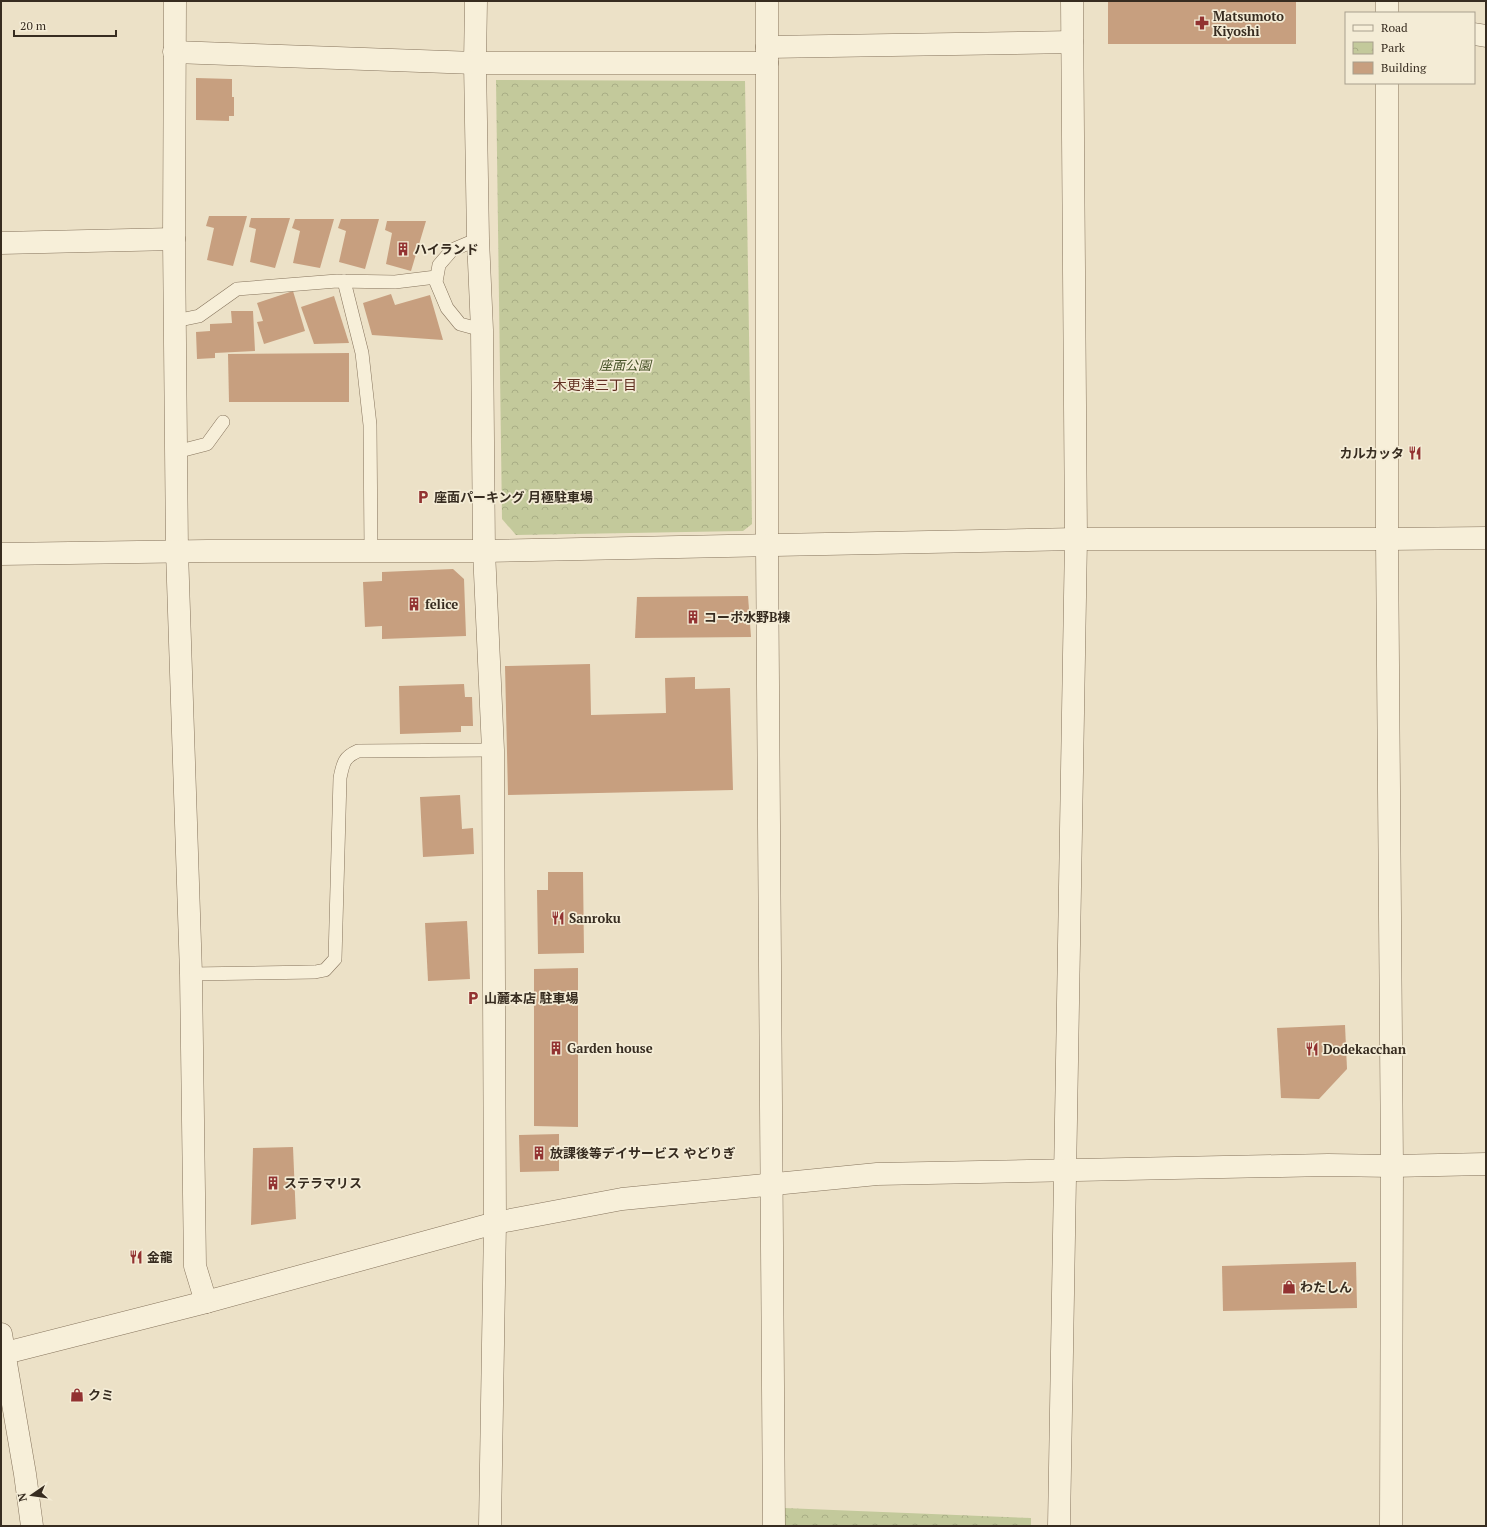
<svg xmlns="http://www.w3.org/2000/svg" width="1487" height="1527" font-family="'PT Serif','Noto Sans JP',serif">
  <defs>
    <pattern id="park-crowns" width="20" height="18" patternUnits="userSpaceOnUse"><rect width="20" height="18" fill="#c3c99b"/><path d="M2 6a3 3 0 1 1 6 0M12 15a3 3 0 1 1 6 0" fill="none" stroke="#a8ad85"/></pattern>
  </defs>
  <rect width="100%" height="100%" fill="#ece1c7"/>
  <!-- park -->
  <g fill="url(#park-crowns)">
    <polygon points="496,80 745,81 752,524 743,531 516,535 502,519"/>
    <polygon points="784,1508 1031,1518 1031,1526 785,1526"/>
  </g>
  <!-- building -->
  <g fill="#c79f7f">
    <rect x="1108" y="1" width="188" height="43"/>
    <polygon points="196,78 232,79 232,97 234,97 234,116 229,116 229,121 196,120"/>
    <polygon points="209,216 247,216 233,266 207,260 214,228 206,226"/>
    <polygon points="251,218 290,218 275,268 250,262 256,229 249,227"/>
    <polygon points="295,219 334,219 320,268 293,263 300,231 292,228"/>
    <polygon points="341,219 379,219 365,269 339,262 346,231 338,228"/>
    <polygon points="387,221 426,221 411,271 386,264 392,233 385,230"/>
    <polygon points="293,291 305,331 264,344 257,322 263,321 257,303"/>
    <polygon points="391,294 395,305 430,295 443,340 372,335 363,303"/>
    <polygon points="334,296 349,343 314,344 301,307"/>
    <polygon points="231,311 253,311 255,351 215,353 215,358 197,359 196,332 210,331 210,324 232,323"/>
    <polygon points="349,353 349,402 229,402 228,354"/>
    <polygon points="453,569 464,579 466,636 382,639 382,626 365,627 363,582 382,581 382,572"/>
    <polygon points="748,596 751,637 635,638 637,597"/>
    <polygon points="590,664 591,715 666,713 665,678 695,677 695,689 730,688 733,790 508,795 505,666"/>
    <polygon points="464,684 465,697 472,697 473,726 461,726 461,732 400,734 399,686"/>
    <polygon points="460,795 462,829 473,828 474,854 423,857 420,797"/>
    <polygon points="548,872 583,872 584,953 538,954 537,890 548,890"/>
    <polygon points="467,921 470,979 428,981 425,923"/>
    <polygon points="578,968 578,1127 534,1126 534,969"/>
    <polygon points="1345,1025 1347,1069 1319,1099 1281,1098 1277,1028"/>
    <polygon points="559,1134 559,1171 520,1172 519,1135"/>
    <polygon points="293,1147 296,1219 251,1225 253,1148"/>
    <polygon points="1356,1262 1357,1308 1223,1311 1222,1266"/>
  </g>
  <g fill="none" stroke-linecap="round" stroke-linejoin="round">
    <!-- service casing -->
    <g stroke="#86745d" stroke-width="14">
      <g id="service">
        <polyline points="478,239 452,250 439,265 436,282 447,308 460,324 482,330"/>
        <polyline points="344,281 362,353 370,425 371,551"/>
        <polyline points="175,321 199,316 237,289 337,281 395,282 436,277"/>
        <polyline points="176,452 207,444 223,422"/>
        <path d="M191 974 315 972 325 970 335 959 340 778C343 763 344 757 358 751L493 750"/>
      </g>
    </g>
    <!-- minor casing -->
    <g stroke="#86745d" stroke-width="23">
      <g id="minor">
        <polyline points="175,1 174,239 177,551 191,974 195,1266 206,1302"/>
        <polyline points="476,1 475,63 478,239 482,330 484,551 493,750 495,1223 490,1526"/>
        <polyline points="767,1 767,545 774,1526"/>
        <polyline points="1474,34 1486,36"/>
        <polyline points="767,47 1072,42"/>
        <polyline points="174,52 475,63 767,63"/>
        <polyline points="1,243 174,239"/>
        <polyline points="1,554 207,551 484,551 1076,539 1387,539 1486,538"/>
        <polyline points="1059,1526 1076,539 1072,1"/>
      </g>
    </g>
    <!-- tertiary casing -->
    <g stroke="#86745d" stroke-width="23">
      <g id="tertiary">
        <polyline points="1387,1 1387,13"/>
        <polyline points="1387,83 1387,539 1392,1166 1391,1526"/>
        <polyline points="1,1334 25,1474 32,1526"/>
        <polyline points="1,1354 206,1302 495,1223 622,1199 877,1174 1328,1165 1392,1166 1486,1164"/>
      </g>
    </g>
    <!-- service -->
    <use href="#service" stroke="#f7efd9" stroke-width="13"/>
    <!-- minor -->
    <use href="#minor" stroke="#f7efd9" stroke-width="22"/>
    <!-- tertiary -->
    <use href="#tertiary" stroke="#f7efd9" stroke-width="22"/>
  </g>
  <!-- icons -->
  <defs>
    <g id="pharmacy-bare" transform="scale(1.08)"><path d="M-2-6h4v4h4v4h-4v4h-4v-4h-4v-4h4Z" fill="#923231" stroke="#f4ecd6" stroke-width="2.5" paint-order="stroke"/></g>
    <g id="building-bare" transform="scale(1.08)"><path d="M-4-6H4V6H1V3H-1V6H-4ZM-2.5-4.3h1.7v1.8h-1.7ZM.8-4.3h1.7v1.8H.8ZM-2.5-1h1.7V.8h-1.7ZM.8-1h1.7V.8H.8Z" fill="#923231" stroke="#f4ecd6" stroke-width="2.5" paint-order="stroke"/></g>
    <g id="restaurant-bare" transform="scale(1.08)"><path d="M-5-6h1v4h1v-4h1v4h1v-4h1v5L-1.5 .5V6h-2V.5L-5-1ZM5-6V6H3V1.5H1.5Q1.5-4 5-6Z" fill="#923231" stroke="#f4ecd6" stroke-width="2.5" paint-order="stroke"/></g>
    <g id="parking-bare" transform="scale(1.08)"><path d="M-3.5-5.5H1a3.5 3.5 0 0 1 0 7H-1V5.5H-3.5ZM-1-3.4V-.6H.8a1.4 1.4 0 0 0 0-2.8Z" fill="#923231" stroke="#f4ecd6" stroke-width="2.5" paint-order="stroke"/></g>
    <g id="shop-bare" transform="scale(1.08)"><path d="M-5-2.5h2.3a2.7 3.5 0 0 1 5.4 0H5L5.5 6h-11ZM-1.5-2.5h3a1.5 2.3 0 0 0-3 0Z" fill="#923231" stroke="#f4ecd6" stroke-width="2.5" paint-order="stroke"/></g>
  </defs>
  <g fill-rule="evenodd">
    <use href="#pharmacy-bare" x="1202" y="23"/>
    <use href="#building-bare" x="403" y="249"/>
    <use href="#restaurant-bare" x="1415" y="453"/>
    <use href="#parking-bare" x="423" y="497"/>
    <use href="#building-bare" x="414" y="604"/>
    <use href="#building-bare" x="693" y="617"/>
    <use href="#restaurant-bare" x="558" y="918"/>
    <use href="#parking-bare" x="473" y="998"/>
    <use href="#building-bare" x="556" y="1048"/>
    <use href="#restaurant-bare" x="1312" y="1049"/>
    <use href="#building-bare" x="539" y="1153"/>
    <use href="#building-bare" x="273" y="1183"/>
    <use href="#restaurant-bare" x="136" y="1257"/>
    <use href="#shop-bare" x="1289" y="1287"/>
    <use href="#shop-bare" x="77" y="1395"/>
  </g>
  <g text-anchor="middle" stroke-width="3.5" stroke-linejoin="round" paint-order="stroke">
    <!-- poi labels -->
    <g font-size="13" font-weight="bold" fill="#372c20" stroke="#f4ecd6" text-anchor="start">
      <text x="1213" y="21">Matsumoto<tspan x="1213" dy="15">Kiyoshi</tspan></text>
      <text x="414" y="254">ハイランド</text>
      <text x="1404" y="458" text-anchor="end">カルカッタ</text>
      <text x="434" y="502">座面パーキング 月極駐車場</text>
      <text x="425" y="609">felice</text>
      <text x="704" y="622">コーポ水野B棟</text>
      <text x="569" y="923">Sanroku</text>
      <text x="484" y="1003">山麓本店 駐車場</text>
      <text x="567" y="1053">Garden house</text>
      <text x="1323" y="1054">Dodekacchan</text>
      <text x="550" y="1158">放課後等デイサービス やどりぎ</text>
      <text x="284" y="1188">ステラマリス</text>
      <text x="147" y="1262">金龍</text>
      <text x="1300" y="1292">わたしん</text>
      <text x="88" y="1400">クミ</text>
    </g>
    <!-- park labels -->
    <g font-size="13" font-style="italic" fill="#475328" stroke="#f4ecd6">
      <text x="625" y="370">座面公園</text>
    </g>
    <!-- neighbourhood labels -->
    <g font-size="14" fill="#613022" stroke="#f4ecd6">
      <text x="595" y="390">木更津三丁目</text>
    </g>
  </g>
  <!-- border -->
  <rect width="1487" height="1527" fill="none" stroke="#372c20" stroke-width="4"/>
  <!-- legend -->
  <rect x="1345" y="12" width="130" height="72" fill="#f4ecd6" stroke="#a89f8d"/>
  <rect x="1353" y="25" width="20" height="6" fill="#f7efd9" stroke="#a89f8d"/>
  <text x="1381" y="32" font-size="12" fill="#372c20">Road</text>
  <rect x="1353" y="42" width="20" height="12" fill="url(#park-crowns)" stroke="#a89f8d"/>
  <text x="1381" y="52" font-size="12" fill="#372c20">Park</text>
  <rect x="1353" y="62" width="20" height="12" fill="#c79f7f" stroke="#a89f8d"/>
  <text x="1381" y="72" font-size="12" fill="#372c20">Building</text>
  <!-- north arrow -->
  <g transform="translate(32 1495) rotate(257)" stroke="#f4ecd6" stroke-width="3" paint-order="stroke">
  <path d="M0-3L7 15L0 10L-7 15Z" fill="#372c20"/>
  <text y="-6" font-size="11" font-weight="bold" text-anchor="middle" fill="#372c20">N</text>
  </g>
  <!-- scale -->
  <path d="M14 30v6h102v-6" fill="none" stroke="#372c20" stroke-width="2"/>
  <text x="20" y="30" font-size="12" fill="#372c20" stroke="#f4ecd6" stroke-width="3" paint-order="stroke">20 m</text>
</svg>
